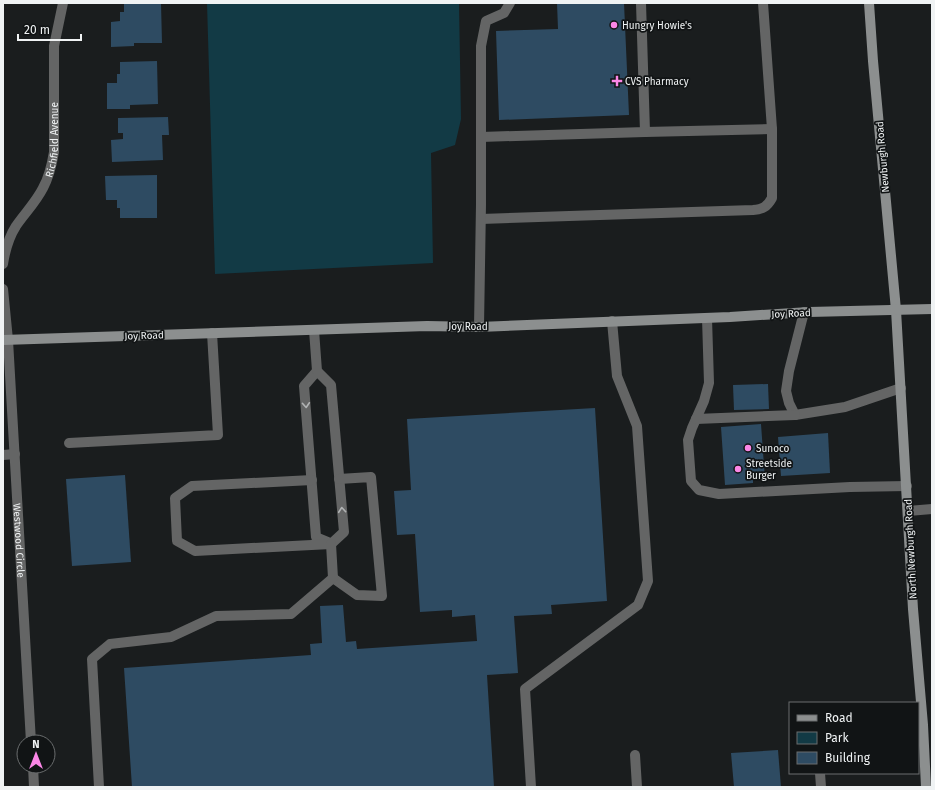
<svg xmlns="http://www.w3.org/2000/svg" width="935" height="790" font-family="'Fira Sans',sans-serif">
  <rect width="100%" height="100%" fill="#1a1d1e"/>
  <!-- green -->
  <polygon fill="#123a45" points="207,3 459,3 461,119 455,145 431,153 433,263 215,274"/>
  <!-- building -->
  <g fill="#2e4b62">
    <polygon points="124,3 161,3 162,43 134,43 134,46 111,47 111,22 120,21 120,12 124,12"/>
    <polygon points="557,3 624,3 629,115 499,120 496,31 558,29"/>
    <polygon points="157,61 158,104 130,105 130,109 107,109 107,83 117,83 117,74 120,74 120,62"/>
    <polygon points="168,117 169,135 162,135 163,160 112,162 111,140 123,139 123,133 118,133 118,118"/>
    <polygon points="157,175 157,218 120,218 120,208 117,208 117,200 106,200 105,176"/>
    <polygon points="768,384 769,409 734,410 733,385"/>
    <polygon points="595,408 607,601 551,605 552,614 514,616 518,673 487,675 494,787 132,787 124,668 311,655 310,644 322,643 320,606 343,605 346,642 356,641 357,649 477,641 475,615 452,617 452,610 420,612 415,534 397,535 394,491 411,490 407,419"/>
    <polygon points="761,424 765,480 753,480 753,483 725,485 721,427"/>
    <polygon points="828,433 830,473 781,476 778,437"/>
    <polygon points="125,475 131,562 72,566 66,479"/>
    <polygon points="778,750 781,787 734,787 731,753"/>
  </g>
  <g fill="none" stroke-linecap="round" stroke-linejoin="round">
    <!-- lane -->
    <g stroke="#646565" stroke-width="10">
      <polyline points="645,132 772,129"/>
      <polyline points="481,137 645,132 641,3"/>
      <path d="M481 219 753 210C763 209 767 207 772 198V129L763 3"/>
      <polyline points="804,312 789,371 786,391 789,403 795,415 845,407 901,388"/>
      <polyline points="707,318 709,383 704,401 692,428 688,440 691,481 699,490 719,494 850,487 907,486"/>
      <polyline points="479,327 481,204 481,46 486,21 504,13 510,3"/>
      <polyline points="317,371 304,386 316,537 328,542"/>
      <polyline points="696,419 795,415"/>
      <polyline points="69,443 218,435 212,333"/>
      <polyline points="3,455 15,454"/>
      <polyline points="312,480 192,486 175,498 177,541 195,551 331,544 344,532 331,385 317,371 314,330"/>
      <polyline points="908,511 932,509"/>
      <polyline points="333,578 357,595 382,596 371,477 339,479"/>
      <polyline points="635,755 637,787"/>
      <polyline points="820,773 821,787"/>
      <polyline points="99,787 92,659 110,644 171,637 216,616 291,614 333,578 331,544"/>
      <polyline points="531,787 525,689 638,605 648,581 637,426 617,376 612,321"/>
    </g>
    <!-- street -->
    <g stroke="#646565" stroke-width="10">
      <path id="s1" d="M3 264C5 251 9 237 16 226 25 213 36 202 43 188 49 177 52 164 54 152V46L63 3"/>
      <path id="s2" d="M3 289 8 340 31 742"/>
      <polyline points="33,766 34,787"/>
    </g>
    <!-- secondary -->
    <g stroke="#8c8f8f" stroke-width="10">
      <polyline points="869,3 873,61 896,310 913,609 923,725 926,787"/>
      <polyline points="3,340 427,326 479,327 730,317 809,312 932,309"/>
    </g>
  </g>
  <!-- one-way arrows -->
  <defs><path id="oneway-chevron" d="M-2-3.5L2.5 0L-2 3.5" fill="none" stroke-width="1.6" stroke-linecap="round" stroke-linejoin="round"/></defs>
  <g stroke="#b1b3b4">
    <use href="#oneway-chevron" transform="translate(306 405) rotate(86)"/>
    <use href="#oneway-chevron" transform="translate(342 510) rotate(-95)"/>
  </g>
  <!-- markers -->
  <g fill="#fb87e6" stroke="#111415" stroke-width="1.5">
    <circle cx="614" cy="25" r="4"/>
    <path d="M615 75h4v4h4v4h-4v4h-4v-4h-4v-4h4z"/>
    <circle cx="748" cy="448" r="4"/>
    <circle cx="738" cy="469" r="4"/>
  </g>
  <g text-anchor="middle" stroke-width="3.5" stroke-linejoin="round" paint-order="stroke">
    <!-- poi labels -->
    <g font-size="10" fill="#f0f3f4" stroke="#111415" text-anchor="start">
      <text x="622" y="29">Hungry Howie's</text>
      <text x="625" y="85">CVS Pharmacy</text>
      <text x="756" y="452">Sunoco</text>
      <text x="746" y="467">Streetside<tspan x="746" dy="12">Burger</tspan></text>
    </g>
    <!-- street labels -->
    <g font-size="10" fill="#f0f3f4" stroke="#111415">
      <text dy="4" stroke="none"><textPath href="#s1" startOffset="137">Richfield Avenue</textPath></text>
      <text transform="translate(882 157) rotate(-95)" y="4">Newburgh Road</text>
      <text transform="translate(791 313) rotate(-3)" y="4">Joy Road</text>
      <text x="468" y="330">Joy Road</text>
      <text transform="translate(144 335) rotate(-2)" y="4">Joy Road</text>
      <text dy="4" stroke="none"><textPath href="#s2" startOffset="252">Westwood Circle</textPath></text>
      <text transform="translate(910 549) rotate(-93)" y="4">North Newburgh Road</text>
    </g>
  </g>
  <!-- border -->
  <rect width="935" height="790" fill="none" stroke="#f0f3f4" stroke-width="8"/>
  <!-- legend -->
  <rect x="789" y="702" width="130" height="72" fill="#111415" stroke="#6a6d6e"/>
  <rect x="797" y="715" width="20" height="6" fill="#8c8f8f" stroke="#6a6d6e"/>
  <text x="825" y="722" font-size="12" fill="#f0f3f4">Road</text>
  <rect x="797" y="732" width="20" height="12" fill="#123a45" stroke="#6a6d6e"/>
  <text x="825" y="742" font-size="12" fill="#f0f3f4">Park</text>
  <rect x="797" y="752" width="20" height="12" fill="#2e4b62" stroke="#6a6d6e"/>
  <text x="825" y="762" font-size="12" fill="#f0f3f4">Building</text>
  <!-- north arrow -->
  <g transform="translate(36 754)"><circle r="19" fill="#111415" stroke="#6a6d6e"/>
  <path d="M0-3L7 15L0 10L-7 15Z" fill="#fb87e6"/>
  <text y="-6" font-size="11" font-weight="bold" text-anchor="middle" fill="#f0f3f4">N</text>
  </g>
  <!-- scale -->
  <path d="M18 34v6h63v-6" fill="none" stroke="#f0f3f4" stroke-width="2"/>
  <text x="24" y="34" font-size="12" fill="#f0f3f4" stroke="#111415" stroke-width="3" paint-order="stroke">20 m</text>
</svg>
